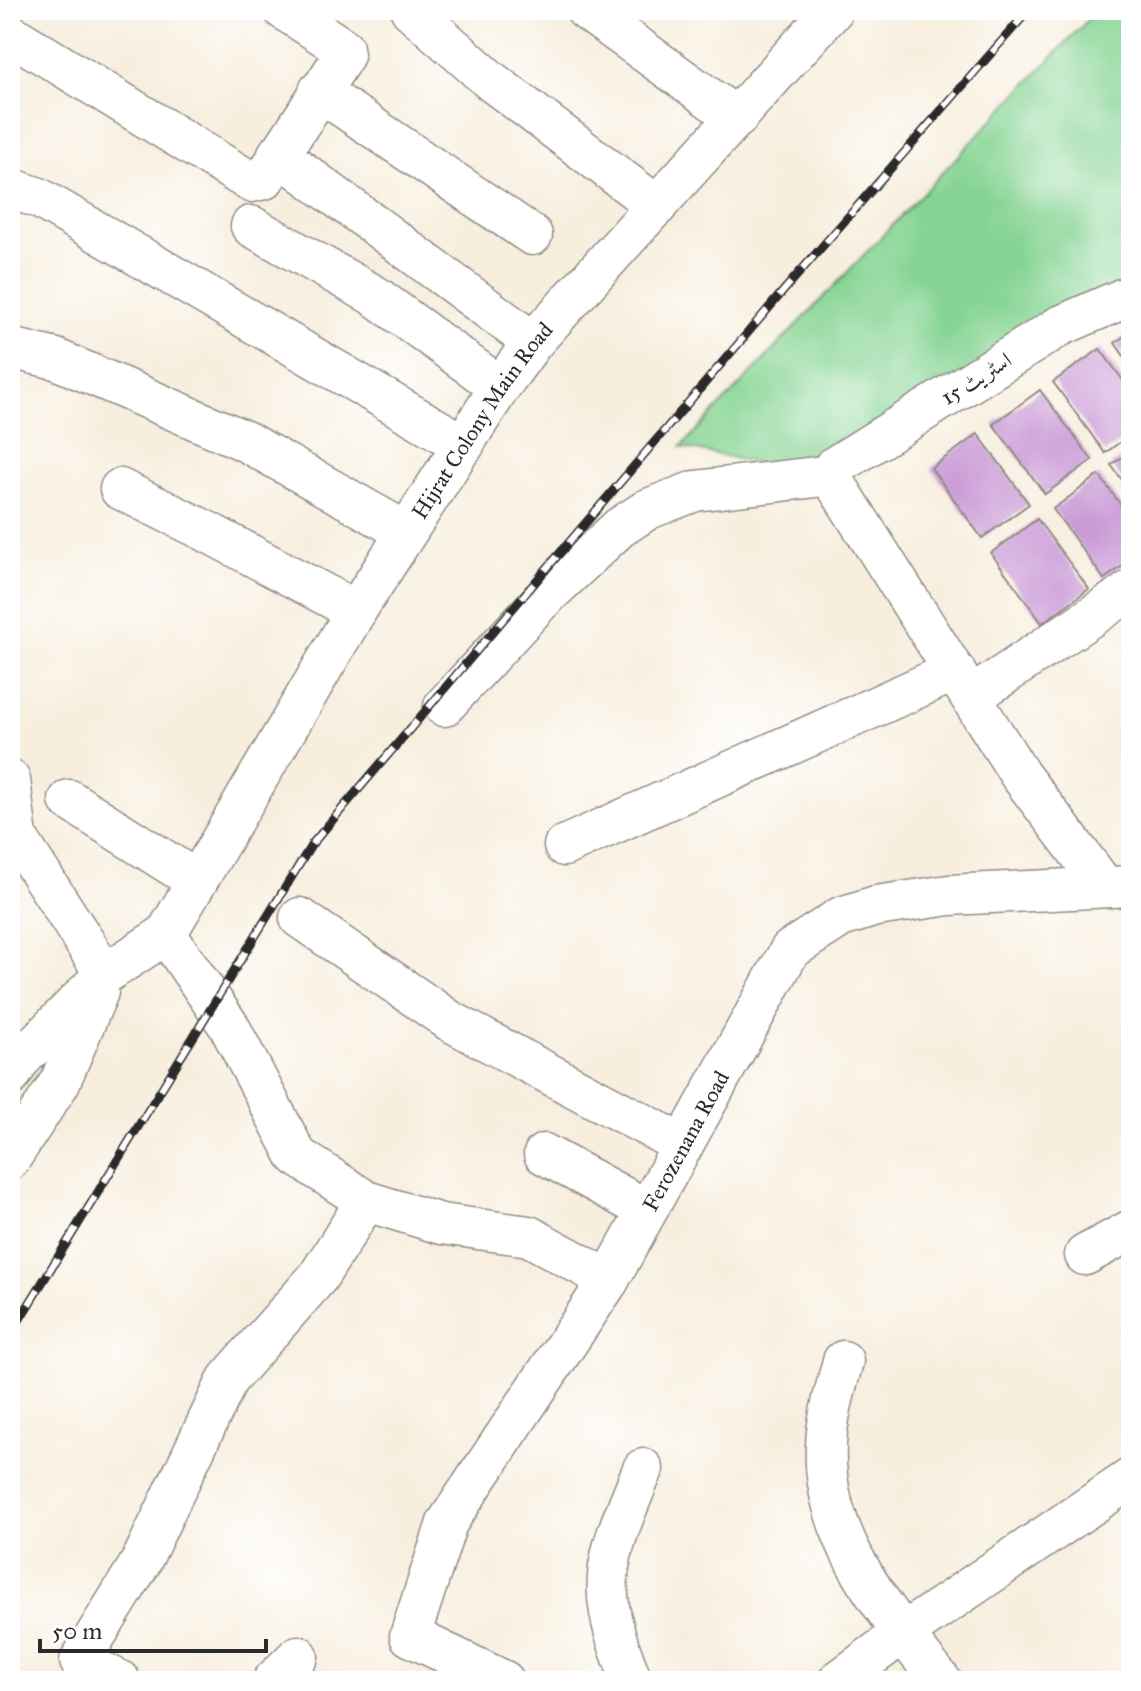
<svg xmlns="http://www.w3.org/2000/svg" width="1141" height="1691" font-family="'IM FELL Great Primer',Amiri,serif">
  <rect width="100%" height="100%" fill="#fff"/>
  <filter id="ink" filterUnits="userSpaceOnUse"><feTurbulence type="fractalNoise" baseFrequency=".0125" numOctaves="2"/><feDisplacementMap in="SourceGraphic" scale="16" xChannelSelector="R" yChannelSelector="G"/><feConvolveMatrix kernelMatrix="1 2 1 2 8 2 1 2 1" color-interpolation-filters="sRGB"/></filter>
  <filter id="wash" filterUnits="userSpaceOnUse"><feTurbulence type="fractalNoise" baseFrequency=".006" numOctaves="4" result="noise"/><feDisplacementMap in="SourceGraphic" scale="32" xChannelSelector="R" yChannelSelector="G"/><feGaussianBlur stdDeviation="1.8" result="paint"/><feColorMatrix in="noise" values="0 0 0 0 0 0 0 0 0 0 0 0 0 0 0 0 0 1.4 0 .05"/><feComposite in="paint" operator="in"/></filter>
  <g filter="url(#wash)">
    <rect width="100%" height="100%" fill="#f7eede"/>
    <!-- green -->
    <polygon fill="#85d493" stroke="#58805f" stroke-width="2" points="1097,10 1131,10 1131,280 809,474 681,447"/>
    <g id="blocks">
      <!-- building -->
      <g fill="#cb9bd7">
        <polygon points="1131,331 1131,366 1115,343"/>
        <polygon points="1100,349 1131,391 1131,434 1105,453 1053,382"/>
        <polygon points="1040,390 1092,460 1045,494 993,424"/>
        <polygon points="978,434 1029,504 982,538 931,468"/>
        <polygon points="1131,451 1131,492 1111,465"/>
        <polygon points="1099,475 1131,519 1131,560 1104,579 1053,509"/>
        <polygon points="1037,519 1089,589 1042,623 991,553"/>
      </g>
    </g>
  </g>
  <g filter="url(#ink)">
    <use href="#blocks" fill-opacity="0" stroke="#918c84" stroke-width="2"/>
    <g fill="none" stroke-linecap="round" stroke-linejoin="round">
      <!-- minor casing -->
      <g stroke="#918c84" stroke-width="43">
        <g id="minor">
          <polyline points="411,10 491,81 657,206"/>
          <polyline points="586,10 737,118"/>
          <polyline points="10,34 251,182 264,179 344,55 343,48 284,10"/>
          <polyline points="319,91 532,235"/>
          <polyline points="278,154 533,342"/>
          <polyline points="10,188 39,198 464,445"/>
          <polyline points="251,226 375,296 500,387"/>
          <polyline points="10,348 56,359 245,441 406,532"/>
          <polyline points="833,475 835,483 1020,775 1105,887"/>
          <polyline points="833,475 834,467 1060,326 1131,295"/>
          <polyline points="120,489 206,531 356,611"/>
          <polyline points="971,697 1131,590"/>
          <polyline points="444,706 540,602 619,528 648,509 695,491 833,475"/>
          <polyline points="10,780 17,837 105,974"/>
          <polyline points="69,800 197,881"/>
          <polyline points="564,846 955,671"/>
          <polyline points="300,918 450,1021 683,1145"/>
          <polyline points="166,934 229,1026 297,1156 366,1201 441,1224 529,1236 609,1280"/>
          <path id="s1" d="M10 1076 21 1059 105 974 166 934 356 611 500 387 533 342 833 10"/>
          <polyline points="544,1154 647,1210"/>
          <polyline points="10,1159 60,1082 98,992"/>
          <polyline points="1085,1255 1131,1230"/>
          <path d="M843 1361C836 1388 827 1417 826 1445 821 1537 887 1613 941 1681"/>
          <polyline points="120,1681 80,1661 141,1562 228,1379 318,1277 366,1201"/>
          <polyline points="273,1681 298,1656"/>
          <path id="s2" d="M504 1681 410 1636 447 1523 609 1280 790 950 841 917 876 906 949 895 1131 886"/>
          <path d="M632 1681C592 1584 605 1561 643 1469"/>
          <polyline points="838,1681 903,1633 1131,1478"/>
        </g>
      </g>
      <!-- minor -->
      <use href="#minor" stroke="#fff" stroke-width="40"/>
      <!-- rail casing -->
      <g stroke="#2b2b2b" stroke-width="9">
        <polyline id="rail" points="10,1335 312,844 785,289 1029,10"/>
      </g>
      <!-- rail -->
      <use href="#rail" stroke="#fff" stroke-width="6" stroke-dasharray="18" stroke-linecap="butt"/>
    </g>
  </g>
  <g text-anchor="middle" stroke-width="7" stroke-linejoin="round" paint-order="stroke">
    <!-- street labels -->
    <g font-size="22" fill="#2b2b2b" stroke="#fff">
      <text transform="translate(976 378) rotate(-32)" y="8">اسٹریٹ 15</text>
      <text dy="8" stroke="none"><textPath href="#s1" startOffset="816">Hijrat Colony Main Road</textPath></text>
      <text dy="8" stroke="none"><textPath href="#s2" startOffset="674">Ferozenana Road</textPath></text>
    </g>
  </g>
  <!-- margin -->
  <rect width="1141" height="1691" fill="none" stroke="#fff" stroke-width="40"/>
  <!-- scale -->
  <path d="M40 1639v12h226v-12" fill="none" stroke="#2b2b2b" stroke-width="4"/>
  <text x="52" y="1639" font-size="24" fill="#2b2b2b" stroke="#ffffff" stroke-width="6" paint-order="stroke">50 m</text>
</svg>
